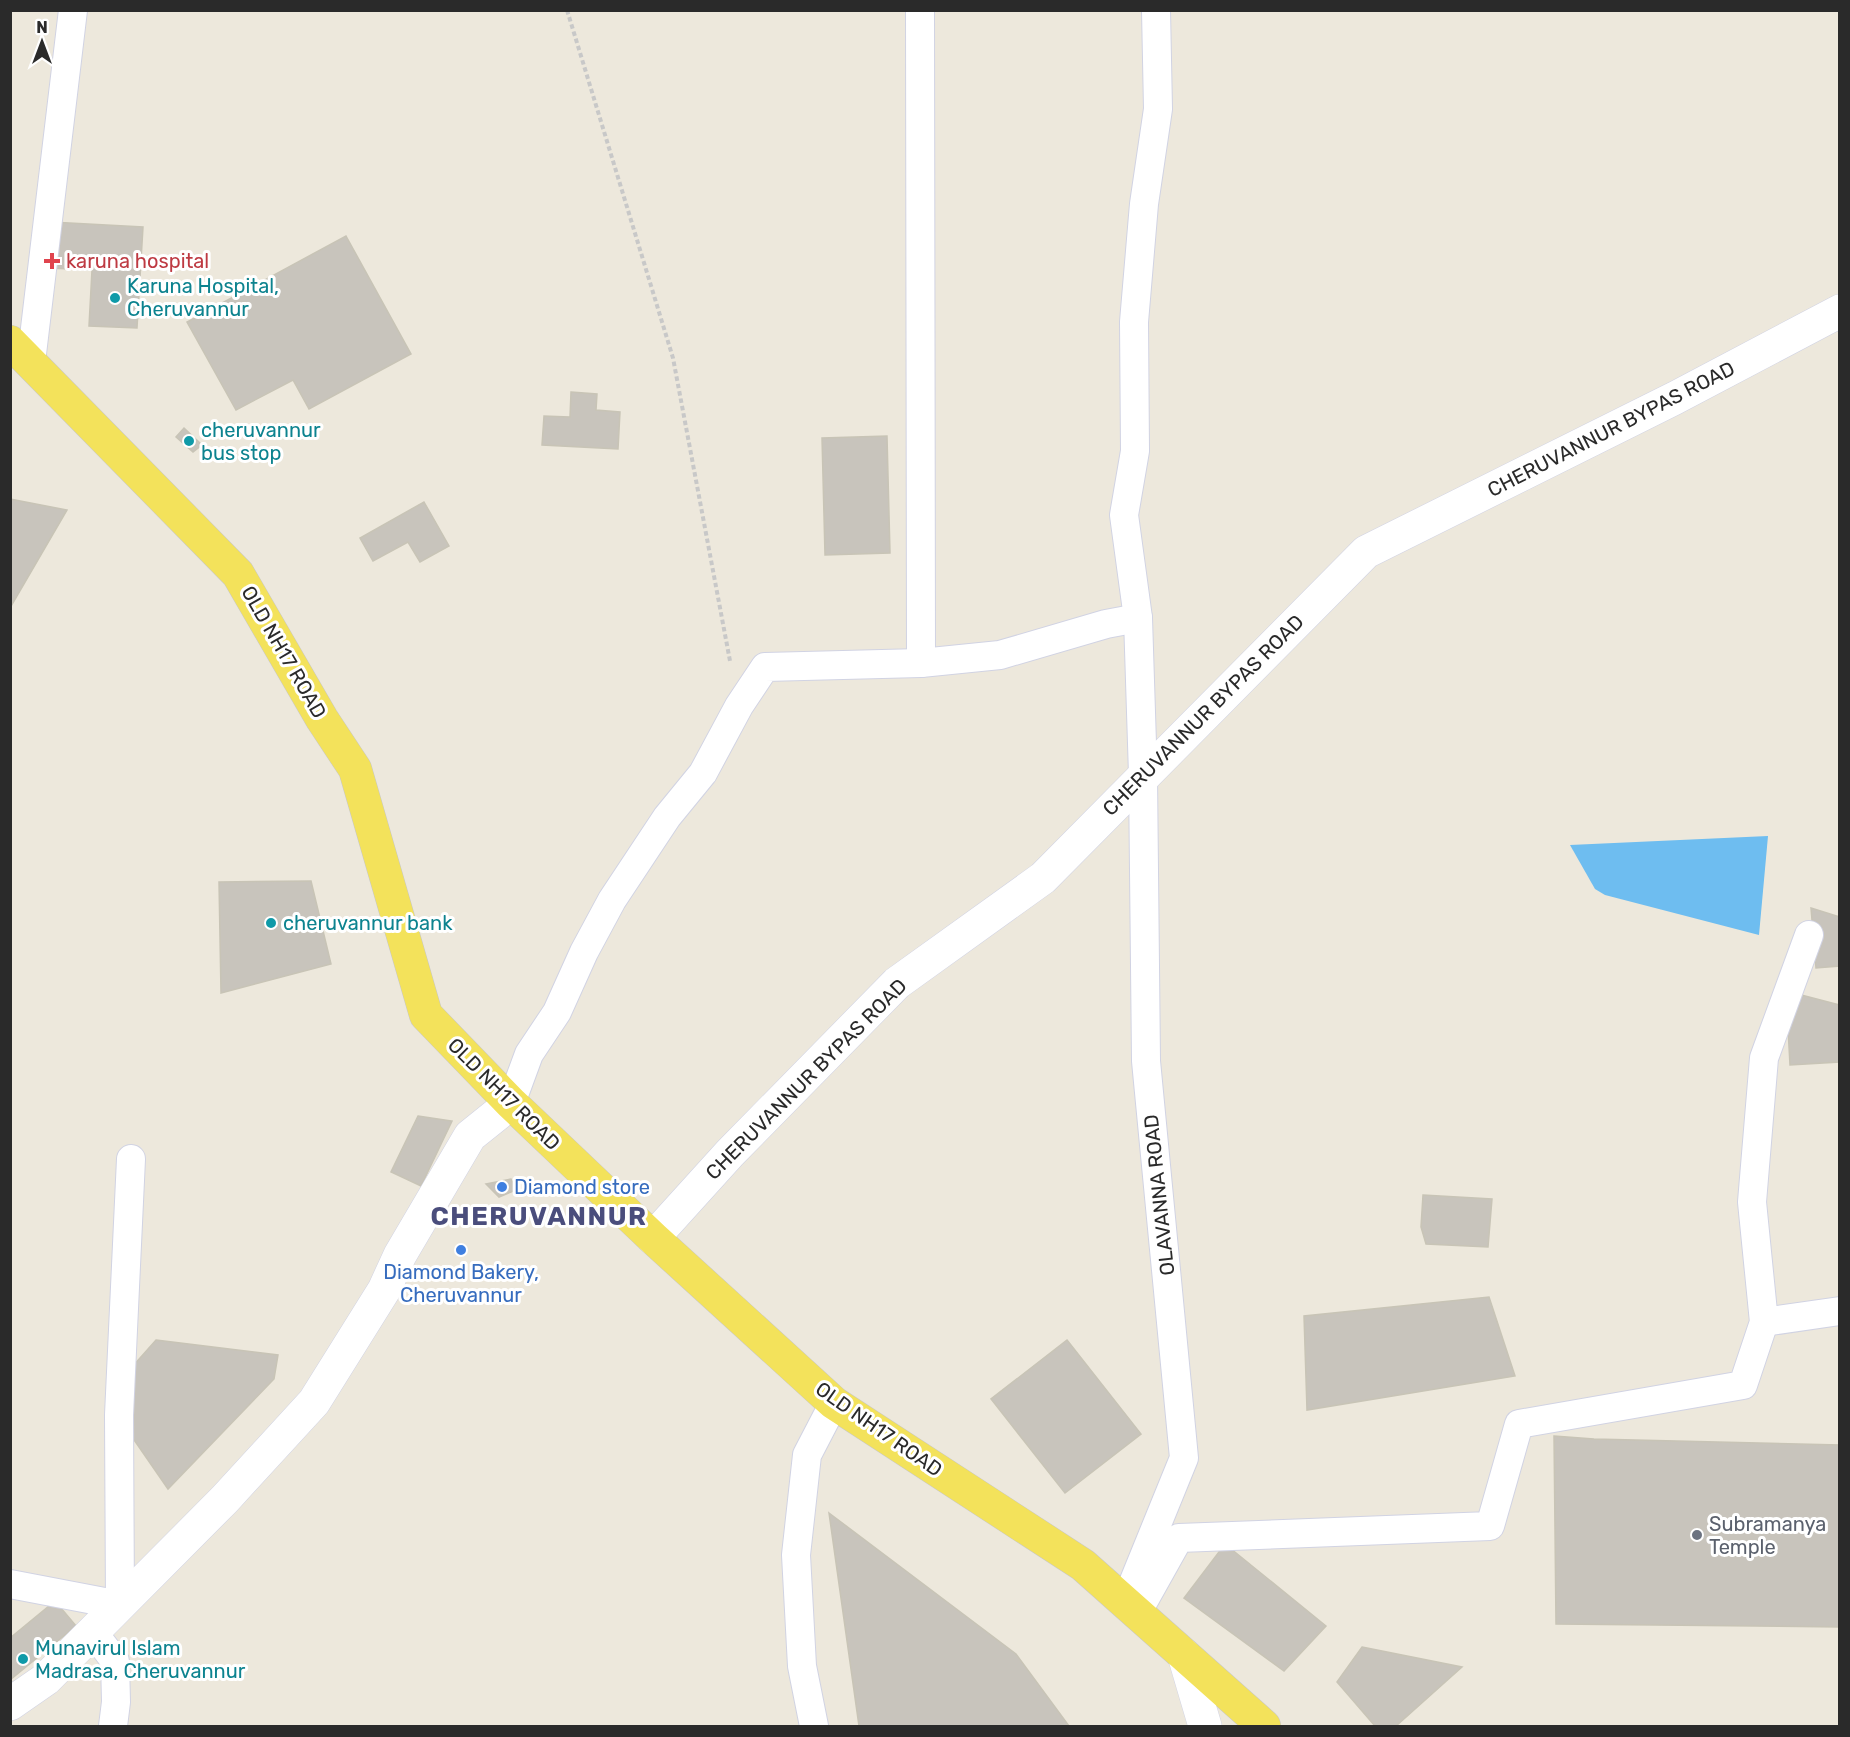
<svg xmlns="http://www.w3.org/2000/svg" width="1850" height="1737" font-family="Rubik,sans-serif">
  <rect width="100%" height="100%" fill="#ede8dc"/>
  <!-- water -->
  <polygon fill="#6ebdf0" points="1768,836 1759,935 1605,895 1595,889 1570,845"/>
  <!-- building -->
  <g fill="#c8c4bc" stroke="#c8c4b6" stroke-width="1.5">
    <polygon points="51,222 143,227 137,328 89,326 92,270 49,268"/>
    <polygon points="346,236 411,354 309,409 293,380 236,410 187,322"/>
    <polygon points="571,392 597,394 596,410 620,412 618,449 542,445 544,416 570,417"/>
    <polygon points="184,428 202,445 193,452 176,437"/>
    <polygon points="887,436 890,553 825,555 822,438"/>
    <polygon points="10,499 67,510 10,608"/>
    <polygon points="424,502 449,546 420,562 408,542 373,561 360,538"/>
    <polygon points="311,881 331,964 221,993 219,882"/>
    <polygon points="1811,908 1840,917 1840,966 1816,968"/>
    <polygon points="1786,991 1840,1005 1840,1062 1790,1065"/>
    <polygon points="418,1116 452,1121 421,1186 391,1172"/>
    <polygon points="511,1179 516,1190 499,1197 486,1184"/>
    <polygon points="1423,1195 1492,1199 1488,1247 1426,1244 1421,1227"/>
    <polygon points="1489,1297 1515,1376 1307,1410 1304,1316"/>
    <polygon points="156,1340 278,1355 274,1379 168,1489 130,1434 132,1367"/>
    <polygon points="1067,1340 1141,1434 1065,1493 991,1399"/>
    <polygon points="1554,1436 1594,1439 1840,1445 1840,1627 1556,1624"/>
    <polygon points="829,1513 1016,1654 1069,1726 859,1726"/>
    <polygon points="1225,1544 1326,1626 1284,1671 1184,1598"/>
    <polygon points="55,1601 76,1626 10,1680 10,1638"/>
    <polygon points="1362,1647 1462,1667 1396,1726 1375,1726 1337,1682"/>
  </g>
  <g fill="none" stroke-linecap="round" stroke-linejoin="round">
    <!-- minor casing -->
    <g stroke="#d1d3e3" stroke-width="30">
      <g id="minor">
        <polyline points="920,10 921,663"/>
        <polyline points="31,362 73,10"/>
        <polyline points="511,1103 529,1054 557,1012 584,952 612,900 667,817 703,773 739,706 765,667 921,663 1000,655 1106,624 1138,618 1124,515 1135,451 1134,322 1144,204 1158,109 1156,10"/>
        <polyline points="1764,1322 1840,1311"/>
        <polyline points="10,1584 120,1605 119,1415 131,1159"/>
        <polyline points="1127,1598 1184,1458 1146,1061 1143,775 1138,618"/>
        <polyline points="1137,1613 1179,1538 1490,1526 1519,1424 1743,1385 1764,1322 1752,1202 1764,1058 1809,935"/>
        <polyline points="93,1632 115,1661 116,1702 113,1726"/>
        <polyline points="814,1726 802,1666 796,1555 807,1455 834,1403"/>
      </g>
    </g>
    <!-- secondary casing -->
    <g stroke="#d1d3e3" stroke-width="34">
      <g id="secondary">
        <polyline points="653,1238 730,1153 897,983 1043,878 1366,552 1675,398 1840,311"/>
        <polyline points="1184,1655 1205,1726"/>
        <polyline points="10,1704 46,1679 225,1499 314,1402 384,1290 400,1255 470,1136 511,1103"/>
      </g>
    </g>
    <!-- primary casing -->
    <g stroke="#c8c8c8" stroke-width="34">
      <polyline id="primary" points="10,342 238,574 322,719 355,769 426,1015 511,1103 653,1238 834,1403 1083,1565 1264,1726"/>
    </g>
    <!-- path -->
    <polyline stroke="#c8c8c8" stroke-width="4" stroke-dasharray="4.5 3" stroke-linecap="butt" points="567,10 673,358 730,661"/>
    <!-- minor -->
    <use href="#minor" stroke="#fff" stroke-width="28"/>
    <!-- secondary -->
    <use href="#secondary" stroke="#fff" stroke-width="33"/>
    <!-- primary -->
    <use href="#primary" stroke="#f3e25b" stroke-width="33"/>
  </g>
  <!-- markers -->
  <path fill="#e0444e" stroke="#fff" stroke-width="2" d="M49 252h6v6h6v6h-6v6h-6v-6h-6v-6h6z"/>
  <g fill="#0f9aa8" stroke="#fff" stroke-width="2">
    <circle cx="115" cy="298" r="6"/>
    <circle cx="189" cy="441" r="6"/>
    <circle cx="271" cy="923" r="6"/>
    <circle cx="23" cy="1659" r="6"/>
  </g>
  <g fill="#3f7fe0" stroke="#fff" stroke-width="2">
    <circle cx="502" cy="1187" r="6"/>
    <circle cx="461" cy="1250" r="6"/>
  </g>
  <circle fill="#6b7280" stroke="#fff" stroke-width="2" cx="1697" cy="1535" r="6"/>
  <g text-anchor="middle" stroke-width="6" stroke-linejoin="round" paint-order="stroke">
    <!-- health labels -->
    <g font-size="20" fill="#be3a42" stroke="#fff" text-anchor="start">
      <text x="66" y="268">karuna hospital</text>
    </g>
    <!-- culture labels -->
    <g font-size="20" fill="#0d838f" stroke="#fff" text-anchor="start">
      <text x="127" y="293">Karuna Hospital,<tspan x="127" dy="23">Cheruvannur</tspan></text>
      <text x="201" y="437">cheruvannur<tspan x="201" dy="23">bus stop</tspan></text>
      <text x="283" y="930">cheruvannur bank</text>
      <text x="35" y="1655">Munavirul Islam<tspan x="35" dy="23">Madrasa, Cheruvannur</tspan></text>
    </g>
    <!-- street labels -->
    <g font-size="20" fill="#2a2a2a" stroke="#fff">
      <text transform="translate(1611 429) rotate(-27)" y="7">CHERUVANNUR BYPAS ROAD</text>
      <text transform="translate(284 652) rotate(60)" y="7">OLD NH17 ROAD</text>
      <text transform="translate(1203 715) rotate(-45)" y="7">CHERUVANNUR BYPAS ROAD</text>
      <text transform="translate(806 1079) rotate(-45)" y="7">CHERUVANNUR BYPAS ROAD</text>
      <text transform="translate(504 1094) rotate(45)" y="7">OLD NH17 ROAD</text>
      <text transform="translate(1159 1195) rotate(-96)" y="7">OLAVANNA ROAD</text>
      <text transform="translate(879 1429) rotate(35)" y="7">OLD NH17 ROAD</text>
    </g>
    <!-- shop labels -->
    <g font-size="20" fill="#366cbe" stroke="#fff" text-anchor="start">
      <text x="514" y="1194">Diamond store</text>
      <text x="461" y="1279" text-anchor="middle">Diamond Bakery,<tspan x="461" dy="23">Cheruvannur</tspan></text>
    </g>
    <!-- worship labels -->
    <g font-size="20" fill="#5b616d" stroke="#fff" text-anchor="start">
      <text x="1709" y="1531">Subramanya<tspan x="1709" dy="23">Temple</tspan></text>
    </g>
    <!-- district labels -->
    <g font-size="26" font-weight="bold" letter-spacing="1.5" fill="#4a4d7c" stroke="#fff">
      <text x="539" y="1225">CHERUVANNUR</text>
    </g>
  </g>
  <!-- border -->
  <rect width="1850" height="1737" fill="none" stroke="#2a2a2a" stroke-width="24"/>
  <!-- north arrow -->
  <g transform="translate(42 42)" stroke="#ffffff" stroke-width="4.5" paint-order="stroke">
  <path d="M0-4.5L10 22L0 15L-10 22Z" fill="#2a2a2a"/>
  <text y="-9" font-size="16" font-weight="bold" text-anchor="middle" fill="#2a2a2a">N</text>
  </g>
</svg>
